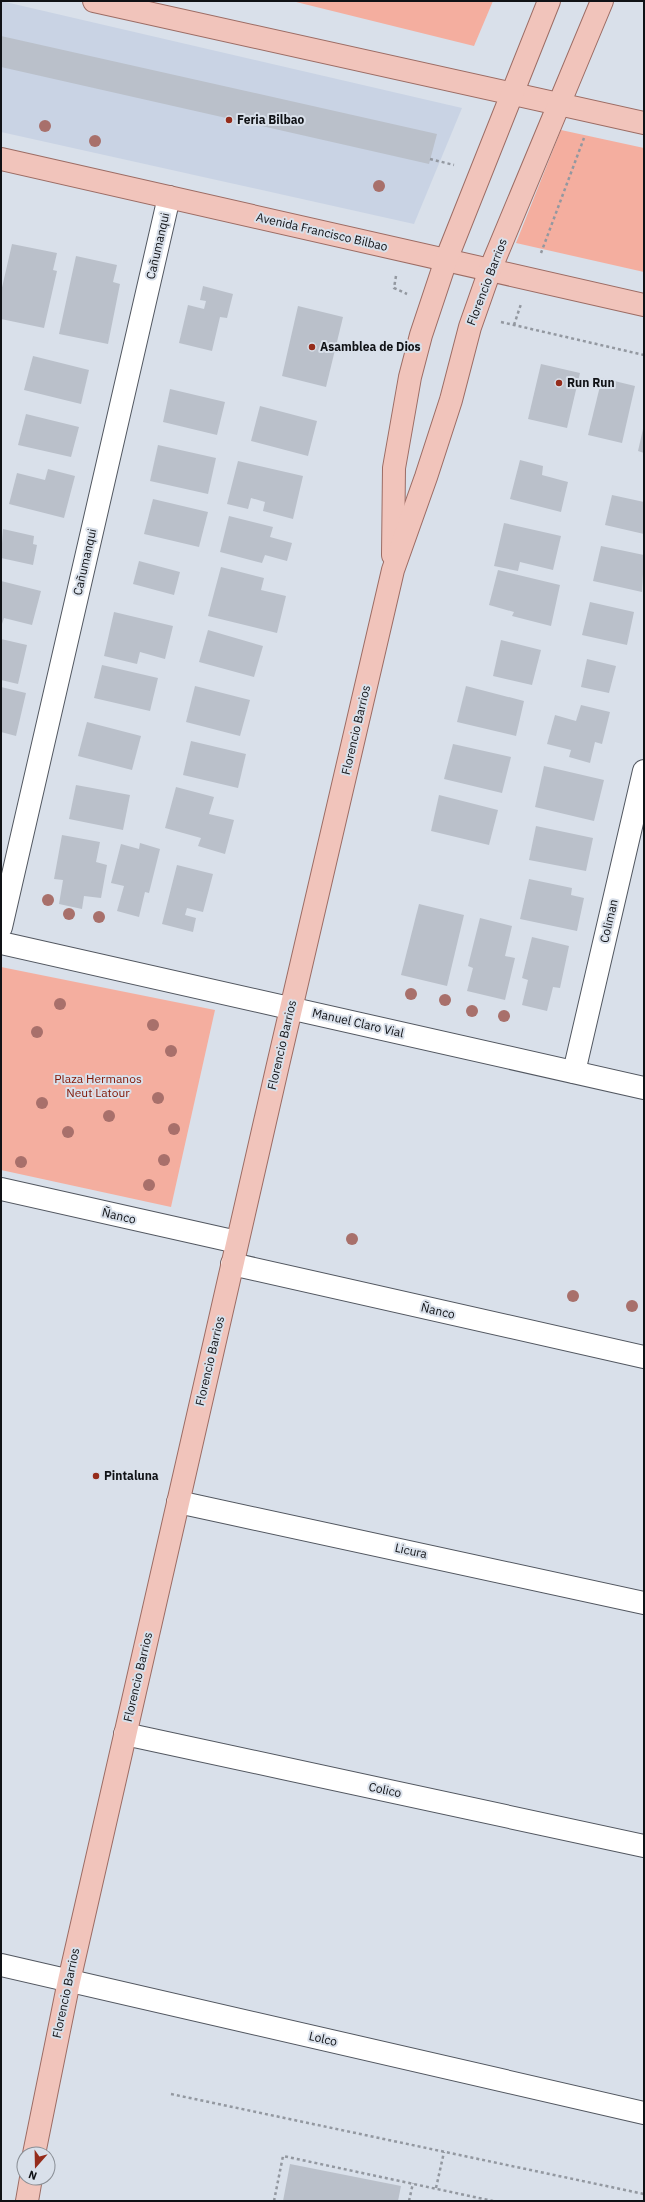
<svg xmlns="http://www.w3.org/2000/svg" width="645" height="2202" font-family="'IBM Plex Sans',sans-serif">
  <rect width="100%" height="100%" fill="#d9e0ea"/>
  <!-- built -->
  <polygon fill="#c9d3e4" points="1,1 462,108 414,224 1,132"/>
  <!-- green -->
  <g fill="#f4ae9f">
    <polygon points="292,1 493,1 474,46"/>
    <polygon points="561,130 644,148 644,272 516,243"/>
    <polygon points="1,967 215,1010 171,1207 1,1170"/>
  </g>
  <!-- building -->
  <g fill="#bac0ca">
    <polygon points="1,36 437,134 429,164 1,67"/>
    <polygon points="12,244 57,253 53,270 57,271 44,328 1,319 1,292"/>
    <polygon points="76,256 117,265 113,282 120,284 108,344 59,334"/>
    <polygon points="203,286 233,294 227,318 220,317 212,351 179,343 188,305 204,309 206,301 200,300"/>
    <polygon points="298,306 343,317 326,387 282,376"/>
    <polygon points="33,356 89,370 81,404 24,390"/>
    <polygon points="541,364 580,373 567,428 528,419"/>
    <polygon points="602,378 635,386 622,443 588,435"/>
    <polygon points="170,389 225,402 217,435 163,422"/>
    <polygon points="260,406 317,421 308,456 251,441"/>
    <polygon points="26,414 79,427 71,457 18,445"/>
    <polygon points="643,429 644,429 644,453 638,451"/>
    <polygon points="158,445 216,458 208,494 150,481"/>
    <polygon points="520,460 543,466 542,475 568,482 561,512 510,499"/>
    <polygon points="238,461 303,476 293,519 263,511 265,502 251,498 248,509 227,504"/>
    <polygon points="48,469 75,476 64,518 9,504 17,473 45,480"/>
    <polygon points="612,495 644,502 644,534 605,525"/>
    <polygon points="153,499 208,512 199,547 144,534"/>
    <polygon points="229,516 273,527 270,537 292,543 287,561 265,555 262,563 220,552"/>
    <polygon points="504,523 561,536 553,570 520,562 518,571 494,566"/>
    <polygon points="3,529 34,536 33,544 37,545 33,565 1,558"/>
    <polygon points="601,546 644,555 642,592 593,581"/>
    <polygon points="139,561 180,572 174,595 133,584"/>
    <polygon points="221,567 264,578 261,590 286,596 277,633 208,616"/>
    <polygon points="498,570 560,585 551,626 512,616 514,612 489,605"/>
    <polygon points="1,581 41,591 32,625 4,618 1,627"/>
    <polygon points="590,602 634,612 627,645 582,635"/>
    <polygon points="114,612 173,626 165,659 140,652 137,664 104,656"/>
    <polygon points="208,630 263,646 254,677 199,662"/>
    <polygon points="1,639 27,645 18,684 1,680"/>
    <polygon points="501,640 541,650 532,685 493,676"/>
    <polygon points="587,659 616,666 609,693 581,687"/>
    <polygon points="102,665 158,678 150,711 94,698"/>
    <polygon points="195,686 250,700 240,736 186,722"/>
    <polygon points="466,686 524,701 516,736 457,722"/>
    <polygon points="1,687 26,693 16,736 1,732"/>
    <polygon points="581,705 610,712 602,744 595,742 590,763 569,757 571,750 547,744 555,715 576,721"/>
    <polygon points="87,722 141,736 132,770 78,756"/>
    <polygon points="191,741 246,754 238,788 183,775"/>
    <polygon points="453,744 511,757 502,793 444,779"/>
    <polygon points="544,766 604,780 594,821 535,807"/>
    <polygon points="76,785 130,795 123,830 69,819"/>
    <polygon points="176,787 214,797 209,814 234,820 225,854 198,846 201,838 165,828"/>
    <polygon points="439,795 498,810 489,845 431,831"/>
    <polygon points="536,826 593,838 586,871 529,860"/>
    <polygon points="62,835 100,842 96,862 107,865 101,898 84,896 82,909 59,904 63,880 54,879"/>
    <polygon points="140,843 160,849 149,893 145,892 139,917 117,911 124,886 111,883 121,844 139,849"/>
    <polygon points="177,865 213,874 203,912 187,908 185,915 196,918 193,932 162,924"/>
    <polygon points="529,879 572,888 571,895 584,898 577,931 520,919"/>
    <polygon points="419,904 464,915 447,986 401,975"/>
    <polygon points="480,918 512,926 505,956 515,958 505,1000 467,991 473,968 468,966"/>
    <polygon points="532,937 569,946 560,988 553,987 547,1011 522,1005 528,980 522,978"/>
    <polygon points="290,2164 401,2186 398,2201 283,2201"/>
  </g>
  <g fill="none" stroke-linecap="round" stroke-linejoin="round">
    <!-- minor casing -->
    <g stroke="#525760" stroke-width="24">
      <g id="minor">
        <polyline points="1,927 169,197"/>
        <polyline points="1,943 644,1088"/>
        <polyline points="574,1072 644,771"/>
        <polyline points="1,1189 237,1242"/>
        <polyline points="232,1264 644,1357"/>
        <polyline points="178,1502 644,1603"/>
        <polyline points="125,1734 644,1846"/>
        <polyline points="1,1965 644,2113"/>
      </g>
    </g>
    <!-- major casing -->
    <g stroke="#9c6c64" stroke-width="24">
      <g id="major">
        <polyline points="94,1 644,123"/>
        <polyline points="1,159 644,305"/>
        <polyline points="393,555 394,468 410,377 421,335 446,260 549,1"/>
        <polyline points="34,2154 69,1981 277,1069 393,570 426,477 451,400 470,327 490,270 602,1"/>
        <polyline points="27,2201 31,2178"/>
      </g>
    </g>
    <!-- path -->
    <g stroke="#9398a0" stroke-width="2.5" stroke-dasharray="3 3" stroke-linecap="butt">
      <polyline points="430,159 454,165"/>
      <polyline points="541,253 584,138"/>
      <polyline points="396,276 394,288 407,294"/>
      <polyline points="501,322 644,355"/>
      <polyline points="514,325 521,304"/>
      <polyline points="171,2094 644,2194"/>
      <polyline points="436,2188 444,2152"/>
      <polyline points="274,2201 283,2156 493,2201"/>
      <polyline points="409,2201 413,2183"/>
    </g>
    <!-- minor -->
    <use href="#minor" stroke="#fff" stroke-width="22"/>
    <!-- major -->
    <use href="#major" stroke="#f1c4bb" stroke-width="22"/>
  </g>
  <!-- trees -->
  <g fill="#a8706b">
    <circle cx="45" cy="126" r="6"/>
    <circle cx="95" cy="141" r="6"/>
    <circle cx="379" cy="186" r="6"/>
    <circle cx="48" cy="900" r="6"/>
    <circle cx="69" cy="914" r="6"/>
    <circle cx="99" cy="917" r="6"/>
    <circle cx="411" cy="994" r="6"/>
    <circle cx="445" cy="1000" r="6"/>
    <circle cx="60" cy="1004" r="6"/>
    <circle cx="472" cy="1011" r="6"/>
    <circle cx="504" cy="1016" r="6"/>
    <circle cx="153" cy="1025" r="6"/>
    <circle cx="37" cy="1032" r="6"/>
    <circle cx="171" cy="1051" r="6"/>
    <circle cx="158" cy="1098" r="6"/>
    <circle cx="42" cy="1103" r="6"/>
    <circle cx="109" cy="1116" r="6"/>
    <circle cx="174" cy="1129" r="6"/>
    <circle cx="68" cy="1132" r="6"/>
    <circle cx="164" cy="1160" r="6"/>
    <circle cx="21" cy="1162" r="6"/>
    <circle cx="149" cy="1185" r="6"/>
    <circle cx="352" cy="1239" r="6"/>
    <circle cx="573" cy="1296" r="6"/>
    <circle cx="632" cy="1306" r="6"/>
  </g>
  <!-- markers -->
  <g fill="#952c1b" stroke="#d9e0ea" stroke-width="1.5">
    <circle cx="229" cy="120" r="4"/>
    <circle cx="312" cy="347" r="4"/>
    <circle cx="559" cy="383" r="4"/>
    <circle cx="96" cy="1476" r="4"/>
  </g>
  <g text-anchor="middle" stroke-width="4" stroke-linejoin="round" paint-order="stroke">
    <!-- poi labels -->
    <g font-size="12" font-weight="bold" fill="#101216" stroke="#d9e0ea" text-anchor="start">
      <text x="237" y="124">Feria Bilbao</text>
      <text x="320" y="351">Asamblea de Dios</text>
      <text x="567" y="387">Run Run</text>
      <text x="104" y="1480">Pintaluna</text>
    </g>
    <!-- street labels -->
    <g font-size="12" fill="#101216" stroke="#d9e0ea">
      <text transform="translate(322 232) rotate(13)" y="4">Avenida Francisco Bilbao</text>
      <text transform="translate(158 246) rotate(-77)" y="4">Cañumanqui</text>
      <text transform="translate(487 282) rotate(-69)" y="4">Florencio Barrios</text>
      <text transform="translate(85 562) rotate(-77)" y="4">Cañumanqui</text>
      <text transform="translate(356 730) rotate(-77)" y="4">Florencio Barrios</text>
      <text transform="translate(609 921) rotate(-77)" y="4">Coliman</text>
      <text transform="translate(358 1023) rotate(13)" y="4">Manuel Claro Vial</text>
      <text transform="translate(282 1045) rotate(-77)" y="4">Florencio Barrios</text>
      <text transform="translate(119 1216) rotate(13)" y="4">Ñanco</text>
      <text transform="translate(438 1311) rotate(13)" y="4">Ñanco</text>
      <text transform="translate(210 1361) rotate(-77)" y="4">Florencio Barrios</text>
      <text transform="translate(411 1551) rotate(12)" y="4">Licura</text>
      <text transform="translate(138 1677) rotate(-77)" y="4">Florencio Barrios</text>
      <text transform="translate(385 1790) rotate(12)" y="4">Colico</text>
      <text transform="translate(66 1993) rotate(-78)" y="4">Florencio Barrios</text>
      <text transform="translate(323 2039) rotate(13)" y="4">Lolco</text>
    </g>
    <!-- park labels -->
    <g font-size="12" fill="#801403" stroke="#d9e0ea">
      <text x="98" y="1083">Plaza Hermanos<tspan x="98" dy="14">Neut Latour</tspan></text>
    </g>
  </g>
  <!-- border -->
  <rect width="645" height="2202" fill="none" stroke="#101216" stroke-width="4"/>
  <!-- north arrow -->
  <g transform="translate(36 2166) rotate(200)"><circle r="19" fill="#d9e0ea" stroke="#898e95"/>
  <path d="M0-3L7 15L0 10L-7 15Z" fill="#952c1b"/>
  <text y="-6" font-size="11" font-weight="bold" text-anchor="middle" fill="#101216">N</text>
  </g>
</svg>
